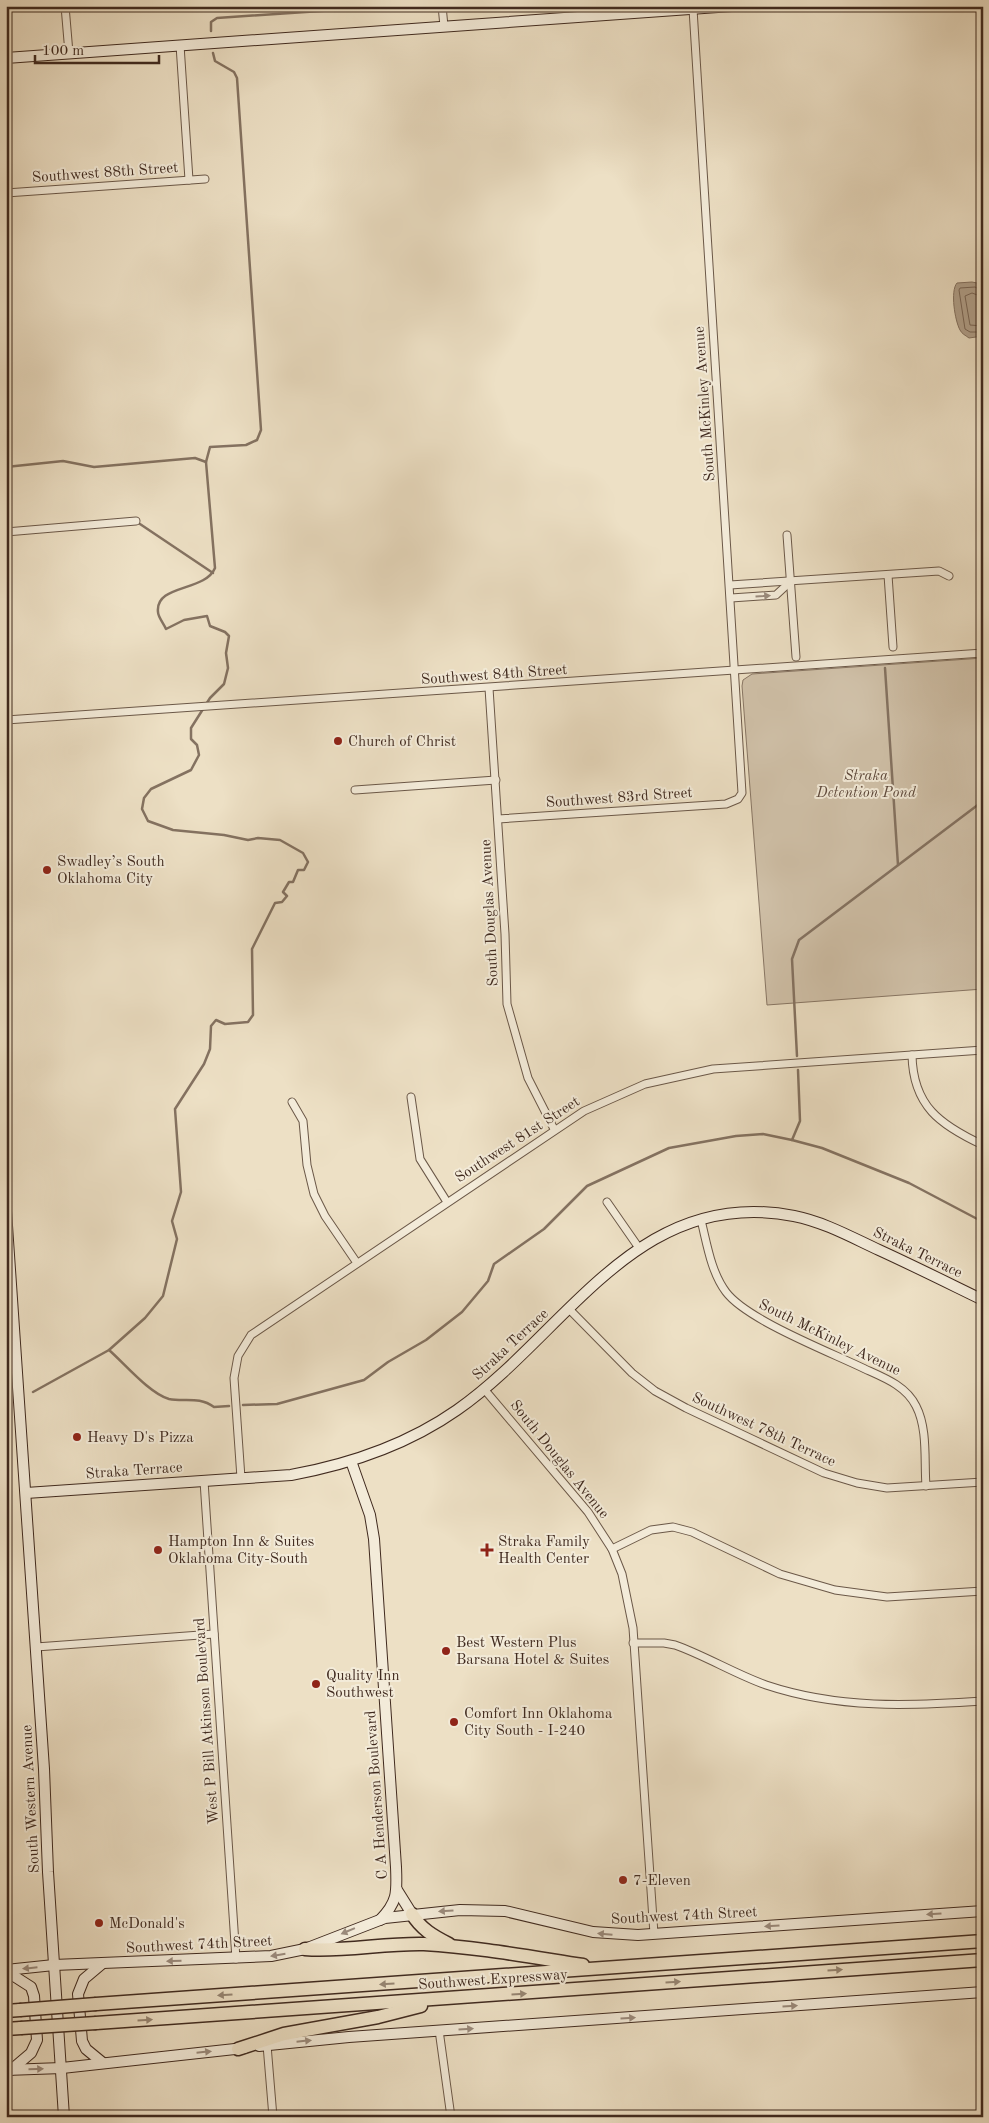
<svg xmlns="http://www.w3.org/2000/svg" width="989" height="2123" font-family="'Old Standard TT',serif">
  <rect width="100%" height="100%" fill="#ede0c5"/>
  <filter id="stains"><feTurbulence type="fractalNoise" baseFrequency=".004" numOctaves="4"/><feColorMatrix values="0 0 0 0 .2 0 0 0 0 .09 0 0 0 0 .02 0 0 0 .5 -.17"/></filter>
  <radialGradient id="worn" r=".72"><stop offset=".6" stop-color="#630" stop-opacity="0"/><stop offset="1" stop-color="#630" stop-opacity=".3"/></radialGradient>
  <!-- green -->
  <polygon fill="#d0c1a9" stroke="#887664" points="983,658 983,989 767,1005 742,686 743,680 752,674"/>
  <!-- water -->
  <path fill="#b2a28d" stroke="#847261" d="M972 282 977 283 983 287V336L969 338C965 335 962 334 960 330 955 321 950 291 957 283Z"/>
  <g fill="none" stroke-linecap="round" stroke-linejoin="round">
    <!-- shore -->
    <g stroke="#796656" stroke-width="1">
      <polyline points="983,291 975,287 960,288 959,290 965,329 970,332 983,332"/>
      <polyline points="983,297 972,293 965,296 970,325 983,326"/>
    </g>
    <!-- stream -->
    <g stroke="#847261" stroke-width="2.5">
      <polyline points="211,31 211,22 217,18 395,6"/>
      <polyline points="6,467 63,461 94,467 195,458 206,462"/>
      <polyline points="137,522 213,573"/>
      <polyline points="885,668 898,865"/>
      <polyline points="797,1056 792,959 799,940 983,801"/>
      <polyline points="792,1140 800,1121 798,1070"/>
      <path d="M109 1350C124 1363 150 1394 169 1399 185 1402 199 1396 214 1407L229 1406"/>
      <path d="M33 1392 109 1350 145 1318 163 1296 177 1239 172 1221 181 1192 175 1109 204 1064 210 1049 211 1026 216 1020 225 1024 248 1022 253 1015 252 949 275 903 282 902 287 896 283 892 289 882H293L298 870H304L308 862 303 853 280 840 258 838 248 840 224 835 173 830 148 821 142 809 144 798 151 789 191 770 199 755 197 745 191 739V728L210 698 224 684 228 668 226 653 229 636 225 632 210 626 207 616 184 620 166 629C164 624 158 617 158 612 155 584 205 592 215 568L206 462 210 447 246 445 257 440 261 430 237 78 234 72 215 61 213 53"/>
      <polyline points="243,1405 277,1404 364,1380 388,1362 426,1340 462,1312 488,1281 494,1264 544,1229 587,1186 669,1148 736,1136 763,1134 792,1140 822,1148 909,1183 983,1222"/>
    </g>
    <!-- street casing -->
    <g stroke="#6b5848" stroke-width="9">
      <g id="street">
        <polyline points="65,6 69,53"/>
        <polyline points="442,6 444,26"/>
        <polyline points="180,45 189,180"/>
        <polyline points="6,193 205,179"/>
        <polyline points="6,532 136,521"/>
        <polyline points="787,535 796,657"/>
        <polyline points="888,575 893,647"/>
        <polyline points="730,585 939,571 949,576"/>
        <polyline points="731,598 776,595 790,582"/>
        <polyline points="489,688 505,934 507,1004 528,1078 554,1129"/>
        <polyline points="6,720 983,653"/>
        <polyline points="355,790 496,780"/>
        <polyline points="498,819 726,804 738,799 742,793 693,9"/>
        <path d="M912 1055C913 1106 940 1125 983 1145"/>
        <polyline points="411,1097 420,1159 447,1202"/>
        <polyline points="292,1102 303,1121 307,1165 314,1194 325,1216 357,1263"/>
        <polyline points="607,1202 639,1248"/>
        <path d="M701 1220C707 1244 711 1272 726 1292 747 1320 830 1352 865 1369 885 1378 906 1386 916 1406 928 1429 924 1461 926 1486"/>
        <polyline points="569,1309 632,1373 655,1391 686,1408 824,1473 857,1483 887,1488 983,1482"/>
        <polyline points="484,1389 588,1512 612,1549 622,1574 633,1628 654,1934"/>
        <polyline points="241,1478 234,1378 238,1356 251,1335 584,1111 645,1084 713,1069 983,1050"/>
        <polyline points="204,1481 236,1959"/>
        <polyline points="612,1549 651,1530 673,1527 692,1532 780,1574 835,1590 887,1597 983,1591"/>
        <path d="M633 1643H664L675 1645C706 1656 735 1674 766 1685 838 1709 909 1706 983 1701"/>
        <polyline points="36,1647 214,1634"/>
        <polyline points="439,2030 451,2117"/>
        <polyline points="267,2045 273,2117"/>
      </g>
    </g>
    <!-- secondary casing -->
    <g stroke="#402a1f" stroke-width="12">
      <g id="secondary">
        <polyline points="6,58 732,6"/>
        <polyline points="6,1211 44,1769 48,1872 64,2117"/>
        <path d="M351 1461 370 1515 374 1539 396 1867C397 1892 398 1902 380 1920"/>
        <path d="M26 1493 291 1475C351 1464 407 1445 457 1410 566 1334 637 1185 794 1216 824 1222 851 1237 879 1250 914 1266 948 1283 983 1300"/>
        <polyline points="397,1890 412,1914"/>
        <polyline points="103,1963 84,1979 78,1994 82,2041 86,2049 103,2063"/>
        <polyline points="6,1970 54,1965 271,1956 305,1949 385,1918 460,1910 505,1911 593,1932 638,1935 983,1911"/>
        <polyline points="6,1971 31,1987 34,1996 37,2040 31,2053 11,2070"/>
        <polyline points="259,2046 349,2037 983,1992"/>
        <polyline points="6,2070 62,2068 244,2048"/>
      </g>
    </g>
    <!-- highway casing -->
    <g stroke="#402a1f" stroke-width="15">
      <g id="highway">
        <path d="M412 1914C421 1929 433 1936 449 1944"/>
        <path d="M305 1949C344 1952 384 1943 424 1944 477 1947 531 1957 583 1965"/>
        <polyline points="96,2004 983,1941"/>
        <polyline points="6,2011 20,2010"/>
        <polyline points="96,2023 983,1960"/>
        <polyline points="6,2029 21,2028"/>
        <polyline points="238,2049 284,2034 378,2017 421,2006"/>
      </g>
    </g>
    <!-- street -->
    <use href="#street" stroke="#f3ebd9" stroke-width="7"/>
    <!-- secondary -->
    <use href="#secondary" stroke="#f3ebd9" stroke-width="10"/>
    <!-- highway -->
    <use href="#highway" stroke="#ede0c5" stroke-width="12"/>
    <!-- highway-bridge casing -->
    <g stroke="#402a1f" stroke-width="15" stroke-linecap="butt">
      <g id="highway-bridge">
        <polyline points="20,2010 96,2004"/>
        <polyline points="21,2028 96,2023"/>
      </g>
    </g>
    <!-- highway-bridge -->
    <use href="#highway-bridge" stroke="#ede0c5" stroke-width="12"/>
  </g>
  <!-- one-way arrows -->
  <defs><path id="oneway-solid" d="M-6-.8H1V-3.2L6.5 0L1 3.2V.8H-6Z" transform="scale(1.25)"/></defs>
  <g fill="#9a8a7c">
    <use href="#oneway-solid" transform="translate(763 596) rotate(-4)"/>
    <use href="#oneway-solid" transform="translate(446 1911) rotate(176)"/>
    <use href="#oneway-solid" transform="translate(934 1914) rotate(176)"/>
    <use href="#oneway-solid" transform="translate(772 1926) rotate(176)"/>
    <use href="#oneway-solid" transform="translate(348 1931) rotate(157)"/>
    <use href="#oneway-solid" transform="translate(605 1934) rotate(-175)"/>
    <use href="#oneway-solid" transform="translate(278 1955) rotate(171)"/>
    <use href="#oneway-solid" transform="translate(174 1961) rotate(178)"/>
    <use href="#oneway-solid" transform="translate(30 1968) rotate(174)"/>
    <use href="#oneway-solid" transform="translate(790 2006) rotate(-4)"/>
    <use href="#oneway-solid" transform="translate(628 2018) rotate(-4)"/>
    <use href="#oneway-solid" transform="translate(466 2029) rotate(-4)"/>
    <use href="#oneway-solid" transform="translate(304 2041) rotate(-6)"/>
    <use href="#oneway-solid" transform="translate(204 2052) rotate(-6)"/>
    <use href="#oneway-solid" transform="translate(36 2069) rotate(-2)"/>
  </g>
  <g fill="#968572">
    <use href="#oneway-solid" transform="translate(835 1970) rotate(-4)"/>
    <use href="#oneway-solid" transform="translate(673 1982) rotate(-4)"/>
    <use href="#oneway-solid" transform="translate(387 1984) rotate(176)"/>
    <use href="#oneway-solid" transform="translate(519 1994) rotate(-4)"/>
    <use href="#oneway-solid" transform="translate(225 1995) rotate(176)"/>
    <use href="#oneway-solid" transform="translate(145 2020) rotate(-4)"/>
  </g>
  <!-- markers -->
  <g fill="#8f2418" stroke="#f3ebd9" stroke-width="2">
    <circle cx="338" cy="741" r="5"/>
    <circle cx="47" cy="870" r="5"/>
    <circle cx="77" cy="1437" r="5"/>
    <circle cx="158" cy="1550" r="5"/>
    <path d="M484.5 1542.5h5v5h5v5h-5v5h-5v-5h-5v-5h5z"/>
    <circle cx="446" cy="1651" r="5"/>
    <circle cx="316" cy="1684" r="5"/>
    <circle cx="454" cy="1722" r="5"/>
    <circle cx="623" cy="1880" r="5"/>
    <circle cx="99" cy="1923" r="5"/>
  </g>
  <g text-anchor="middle" stroke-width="4" stroke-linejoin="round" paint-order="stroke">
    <!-- street labels -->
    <g font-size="15" fill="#402a1f" stroke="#f3ebd9">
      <text transform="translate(105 172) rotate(-4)" y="5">Southwest 88th Street</text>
      <text transform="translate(704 404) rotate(-94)" y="5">South McKinley Avenue</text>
      <text transform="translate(494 674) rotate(-4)" y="5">Southwest 84th Street</text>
      <text transform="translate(619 797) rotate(-4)" y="5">Southwest 83rd Street</text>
      <text transform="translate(489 913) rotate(-93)" y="5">South Douglas Avenue</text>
      <text transform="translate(517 1139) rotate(-33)" y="5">Southwest 81st Street</text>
      <text transform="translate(918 1252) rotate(26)" y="5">Straka Terrace</text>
      <text transform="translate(830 1337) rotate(26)" y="5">South McKinley Avenue</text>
      <text transform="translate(510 1344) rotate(-43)" y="5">Straka Terrace</text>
      <text transform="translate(764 1429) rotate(25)" y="5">Southwest 78th Terrace</text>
      <text transform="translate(560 1459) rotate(51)" y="5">South Douglas Avenue</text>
      <text transform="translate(134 1470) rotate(-4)" y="5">Straka Terrace</text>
      <text transform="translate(206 1721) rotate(-94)" y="5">West P Bill Atkinson Boulevard</text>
      <text transform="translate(376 1795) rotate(-94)" y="5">C A Henderson Boulevard</text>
      <text transform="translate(30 1799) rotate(-93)" y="5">South Western Avenue</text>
      <text transform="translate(684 1915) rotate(-3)" y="5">Southwest 74th Street</text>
      <text transform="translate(199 1944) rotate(-3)" y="5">Southwest 74th Street</text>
      <text transform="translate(493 1979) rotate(-4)" y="5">Southwest Expressway</text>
    </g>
    <!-- poi labels -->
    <g font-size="15" fill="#402a1f" stroke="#f3ebd9" text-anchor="start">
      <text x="348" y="746">Church of Christ</text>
      <text x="57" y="866">Swadley’s South<tspan x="57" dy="17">Oklahoma City</tspan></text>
      <text x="87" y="1442">Heavy D's Pizza</text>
      <text x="168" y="1546">Hampton Inn &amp; Suites<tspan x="168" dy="17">Oklahoma City-South</tspan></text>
      <text x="498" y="1546">Straka Family<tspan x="498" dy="17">Health Center</tspan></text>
      <text x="456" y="1647">Best Western Plus<tspan x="456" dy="17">Barsana Hotel &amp; Suites</tspan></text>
      <text x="326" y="1680">Quality Inn<tspan x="326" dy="17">Southwest</tspan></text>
      <text x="464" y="1718">Comfort Inn Oklahoma<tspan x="464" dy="17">City South - I-240</tspan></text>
      <text x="633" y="1885">7-Eleven</text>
      <text x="109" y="1928">McDonald's</text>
    </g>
    <!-- park labels -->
    <g font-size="15" font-style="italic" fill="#5d483b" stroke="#f3ebd9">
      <text x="866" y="780">Straka<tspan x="866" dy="17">Detention Pond</tspan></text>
    </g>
  </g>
  <!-- margin -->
  <rect width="989" height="2123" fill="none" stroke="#ede0c5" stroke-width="25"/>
  <rect x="8" y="8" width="974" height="2108" fill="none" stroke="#402a1f" stroke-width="2.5"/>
  <rect x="12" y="12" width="964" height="2098" fill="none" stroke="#402a1f"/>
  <!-- scale -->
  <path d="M35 55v8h124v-8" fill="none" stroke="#402a1f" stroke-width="2.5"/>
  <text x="42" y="55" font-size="15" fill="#402a1f" stroke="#f3ebd9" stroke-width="4" paint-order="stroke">100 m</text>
  <rect width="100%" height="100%" filter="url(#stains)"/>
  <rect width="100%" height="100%" fill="url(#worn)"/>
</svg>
